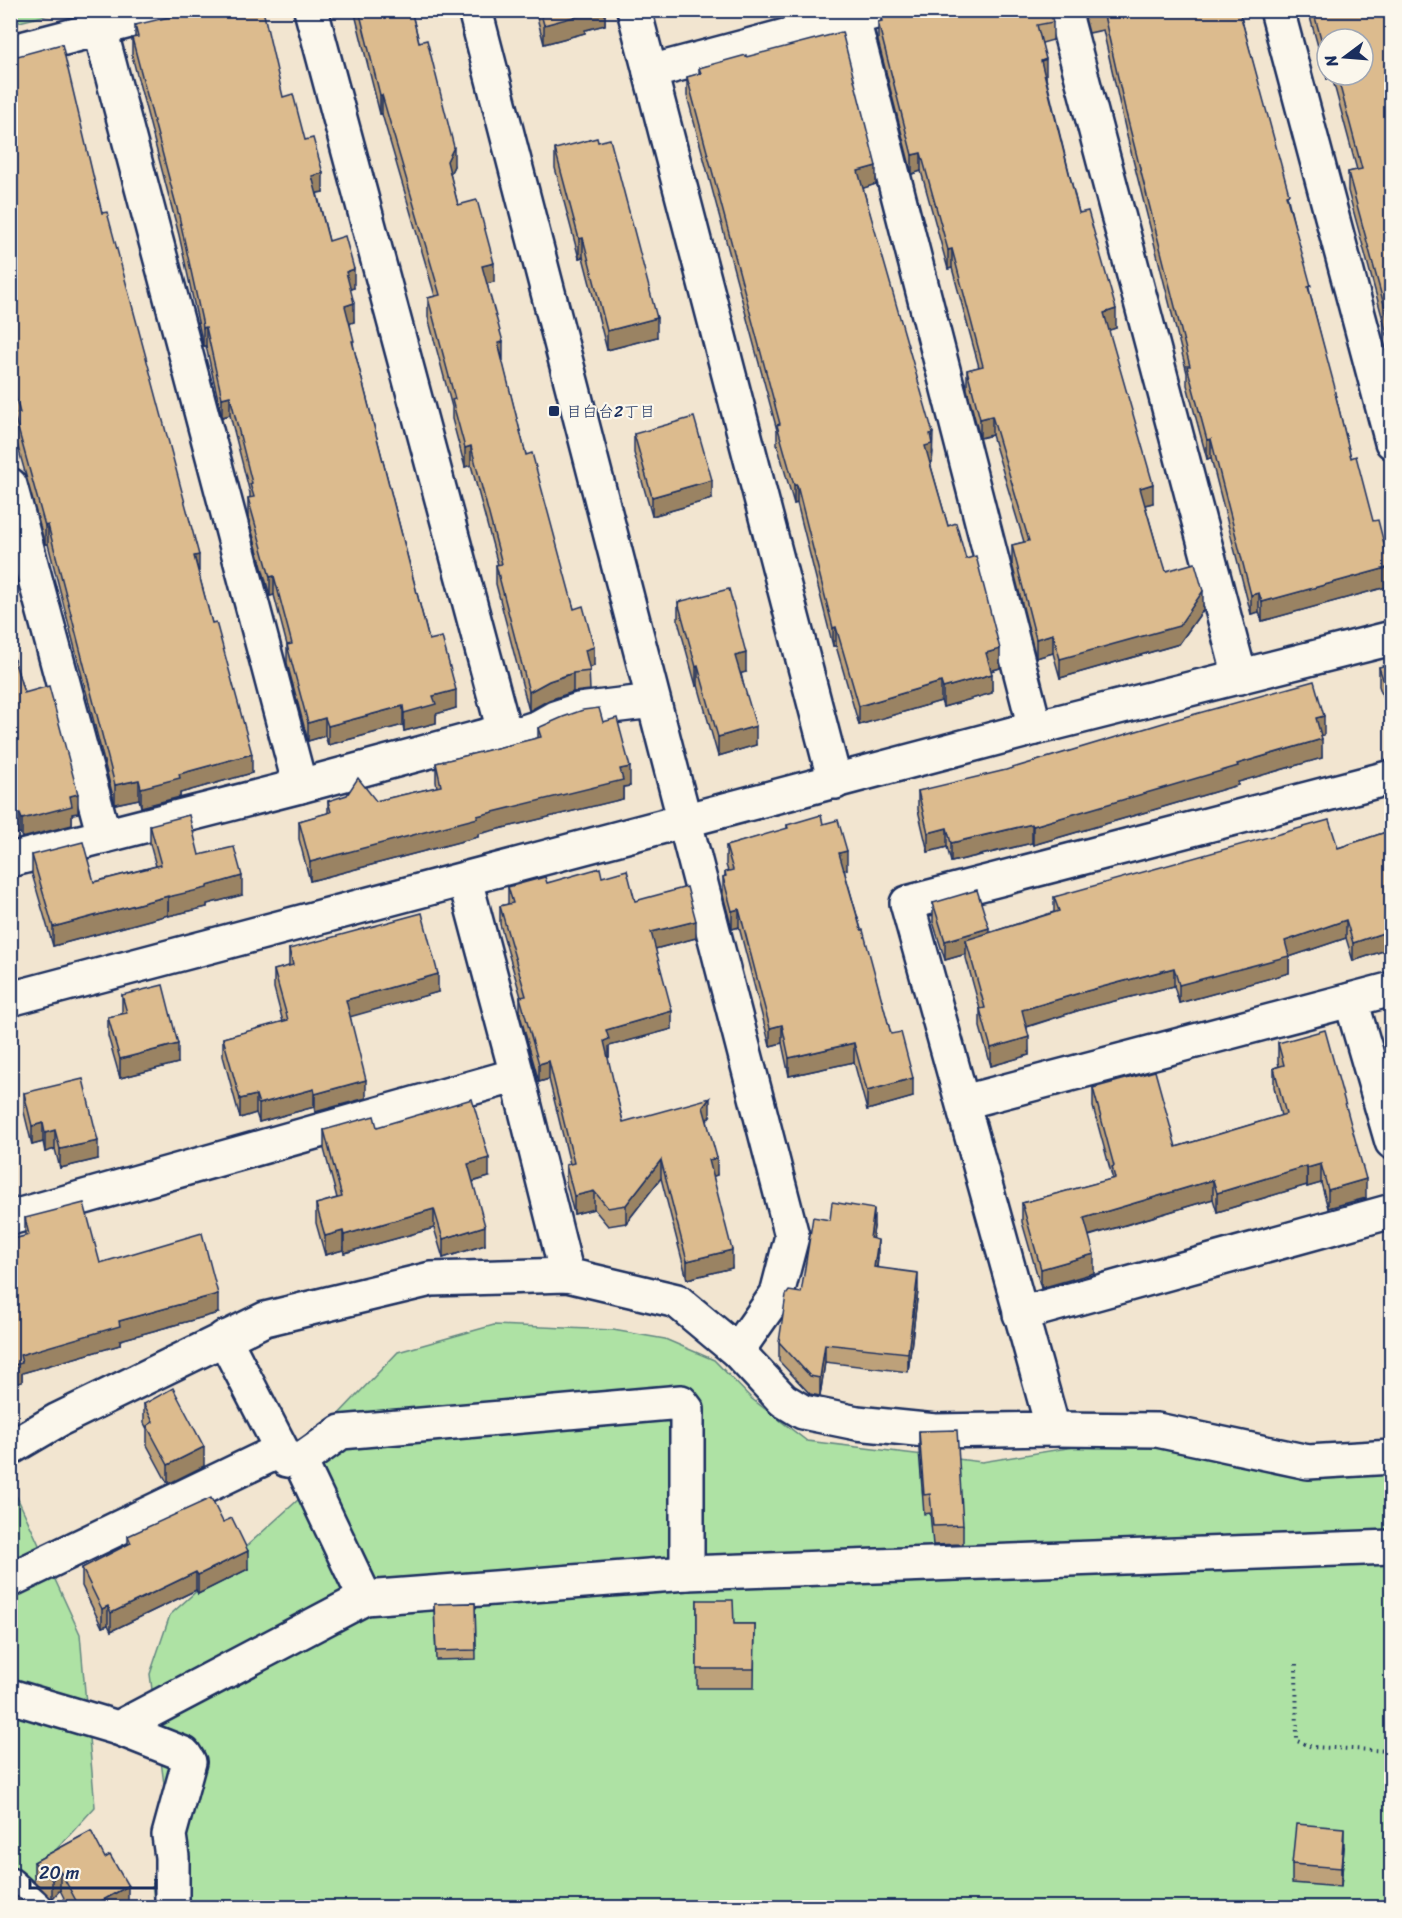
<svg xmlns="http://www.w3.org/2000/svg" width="1402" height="1918" font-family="Sriracha,'Klee One',sans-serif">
  <rect width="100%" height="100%" fill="#f2e5d0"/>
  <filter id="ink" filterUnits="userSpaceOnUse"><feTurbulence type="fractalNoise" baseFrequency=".0167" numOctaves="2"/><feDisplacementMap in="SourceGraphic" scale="12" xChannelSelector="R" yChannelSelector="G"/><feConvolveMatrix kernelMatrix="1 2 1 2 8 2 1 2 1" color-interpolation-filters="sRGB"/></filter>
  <g filter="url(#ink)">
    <!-- green -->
    <g fill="#aee2a4" stroke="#648881" stroke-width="1.5">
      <polygon points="11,10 64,10 64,11 11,24"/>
      <polygon points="494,1325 613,1330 665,1339 714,1360 752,1399 807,1441 982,1462 1154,1434 1391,1461 1391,1907 155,1907 152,1885 166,1800 150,1674 170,1615 299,1499 337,1416 398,1352"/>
      <polygon points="17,1497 80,1634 95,1807 34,1874 45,1907 11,1907 10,1500"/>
    </g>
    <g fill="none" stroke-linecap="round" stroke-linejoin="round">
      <!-- minor casing -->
      <g stroke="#1b2f5e" stroke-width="38">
        <g id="minor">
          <polyline points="311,10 504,731"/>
          <polyline points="475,10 792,1236 777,1294 737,1351"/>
          <polyline points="634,10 835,782"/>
          <polyline points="1064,10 1240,677"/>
          <polyline points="1277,10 1392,442"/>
          <polyline points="853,19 1035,728"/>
          <polyline points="100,29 300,786"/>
          <polyline points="10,52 172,10"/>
          <polyline points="650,72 883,10"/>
          <polyline points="10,485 104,836"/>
          <polyline points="10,860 300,786 504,731 521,733 539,727 555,718 579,710 653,701"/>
          <polyline points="465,880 517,1075 567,1275"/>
          <polyline points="10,999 1035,728 1392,638"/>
          <polyline points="1351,1000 1392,1142"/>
          <polyline points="964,1102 1392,989"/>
          <polyline points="10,1218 517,1075"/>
          <polyline points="1020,1314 1392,1211"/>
          <polyline points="224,1338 287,1460 300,1461 365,1598"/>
          <polyline points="1053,1429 1157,1430 1308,1462 1392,1457"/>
          <polyline points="10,1448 58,1420 265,1319 431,1279 567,1275 677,1301 737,1351 783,1400 803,1412 857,1423 935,1431 1053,1429 907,903 1392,777"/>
          <polyline points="300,1461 341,1432 681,1402 687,1410 687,1573"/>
          <polyline points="10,1580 281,1450"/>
          <polyline points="10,1696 118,1728 365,1598 687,1573 1392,1547"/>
          <polyline points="118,1728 184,1754 189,1762 169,1835 172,1857 172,1908"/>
          <polyline points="10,1885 36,1908"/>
        </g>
      </g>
      <!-- path -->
      <polyline stroke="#1b2f5e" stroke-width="4" stroke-dasharray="1.5 4.5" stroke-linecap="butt" points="1296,1664 1297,1741 1312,1747 1392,1751"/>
      <!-- minor -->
      <use href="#minor" stroke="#fbf7ec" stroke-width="33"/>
    </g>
    <!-- wall -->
    <g fill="#bda17a" stroke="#1b2f5e" stroke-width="1.5" fill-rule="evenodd">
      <polygon points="354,10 411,10 419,42 454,166 450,174 458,205 494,282 487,283 502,361 526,455 574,609 594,666 589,668 590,690 573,692 549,700 529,711 496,584 496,565 498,565 471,465 465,467 452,419 452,407 428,317 428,298 435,296 382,114 380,114"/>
      <polygon points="535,10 605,10 605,25 585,30 585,33 544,44"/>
      <polygon points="1083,10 1247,10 1240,13 1289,203 1311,297 1351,458 1390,586 1262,621 1259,612 1251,614 1211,458 1207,459 1187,385 1187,373 1126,132 1103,30 1089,33"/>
      <path d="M1308 10H1392V353L1348 191V172L1357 170 1332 77 1327 79ZM1327 39 1363 75H1327Z"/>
      <polygon points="881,18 1053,22 1053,40 1042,43 1046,78 1079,213 1116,328 1108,330 1153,503 1145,505 1160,558 1166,571 1203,610 1179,644 1060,678 1053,653 1036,658 1012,564 1012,545 1024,542 992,435 980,438 967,389 967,370 979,367 952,268 948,269 921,171 912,174 878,41 878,22 881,21"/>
      <polygon points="135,25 283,97 305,140 323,192 317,193 329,241 354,288 350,289 354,322 350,323 354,349 429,640 456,708 436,714 436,723 404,731 403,725 328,745 325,736 308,741 287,663 287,645 274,595 270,596 248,517 248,498 250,498 250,493 230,415 222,417 206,346 203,346 202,340 179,235 132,56 132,38 135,37"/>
      <polygon points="746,57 876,184 863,188 933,452 932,462 930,463 948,526 966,559 1000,668 991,671 992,693 943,707 941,701 859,725 836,646 833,646 797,503 794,504 777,444 777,430 687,96 687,77 699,74 699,68"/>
      <polygon points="10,58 102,213 252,773 180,793 180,797 141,807 139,799 115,804 48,544 45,544 14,433 14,414 15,414 10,396"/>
      <polygon points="555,149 657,337 607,350 583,257 579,258 555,168"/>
      <polygon points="634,434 712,499 652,516 634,453"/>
      <polygon points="678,602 746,672 741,673 756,745 718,756 698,685 696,686 678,621"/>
      <polygon points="10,646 24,693 78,813 72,814 72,825 22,838 20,833 10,835"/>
      <polygon points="1392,664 1392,725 1379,686 1379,667"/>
      <polygon points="603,722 630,786 623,787 623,799 478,834 478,837 310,881 299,839 299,821 328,813 328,801 376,801 437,787 436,782 436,763 538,738 538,728"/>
      <polygon points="1321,735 1322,758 1238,782 1238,785 1170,805 1033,845 1032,843 951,862 947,847 928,852 918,810 918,791 1324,735"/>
      <polygon points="823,824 847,869 844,870 891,1034 913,1097 867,1110 854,1062 789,1076 782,1043 770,1046 739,927 732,929 723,895 723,877 725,876 725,872 728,871 726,865 726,846 787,829 787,825"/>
      <polygon points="150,825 199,855 242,895 207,904 207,907 168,916 168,915 53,946 32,874 32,855 94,882 156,866 150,844"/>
      <polygon points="1392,830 1392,948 1353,961 1346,938 1289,957 1289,973 1179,1003 1174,986 1083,1009 1027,1027 1029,1055 991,1066 980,1027 980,1009 966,958 966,954 945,960 933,922 933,903 989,933 1054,912 1054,897 1338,848"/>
      <polygon points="602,877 635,901 696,938 655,949 672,1029 609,1046 609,1057 607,1057 623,1122 710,1116 707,1120 717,1175 713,1176 732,1268 687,1279 661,1178 626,1223 608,1226 594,1209 574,1214 566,1183 566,1165 570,1164 549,1079 539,1082 520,1015 520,997 521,997 500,924 500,906 508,904 508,887"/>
      <polygon points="289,949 438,992 350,1016 366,1098 315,1112 314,1107 259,1122 256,1113 240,1118 223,1056 223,1038 283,1022 274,988 274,970 289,966"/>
      <polygon points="122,995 178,1063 120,1078 108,1036 108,1017 122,1014"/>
      <polygon points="1278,1043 1366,1198 1328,1208 1321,1183 1307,1187 1307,1185 1217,1212 1213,1199 1089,1236 1094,1273 1041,1288 1022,1222 1022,1203 1112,1179 1112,1176 1093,1107 1093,1088 1176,1147 1281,1116 1274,1087 1274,1068 1279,1066 1278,1062"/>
      <polygon points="24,1093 98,1159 60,1168 55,1149 45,1152 43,1142 32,1145 24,1112"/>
      <polygon points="324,1130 489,1177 473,1182 485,1245 443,1258 434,1228 344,1253 343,1250 325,1255 316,1223 316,1204 337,1198 324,1149"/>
      <polygon points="25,1218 100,1263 218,1313 120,1340 120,1345 22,1373 22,1382 10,1385 10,1240 25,1236"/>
      <polygon points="874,1227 872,1239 878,1258 877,1268 918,1291 908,1372 825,1362 820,1396 810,1394 779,1361 779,1342 801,1293"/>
      <polygon points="144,1404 204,1466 168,1484 147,1445 147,1429 144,1423"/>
      <polygon points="919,1431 963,1525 963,1544 933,1545 930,1513 924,1514 919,1450"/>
      <polygon points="223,1522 248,1569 198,1594 196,1590 111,1631 108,1625 102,1627 82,1586 82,1568 128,1545 128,1536"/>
      <polygon points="697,1600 734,1624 755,1624 754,1688 697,1688"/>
      <polygon points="475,1603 476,1659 436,1660 434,1604"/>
      <polygon points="91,1831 128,1905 124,1908 69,1908 60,1890 52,1899 34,1881 34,1862"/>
      <polygon points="1344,1847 1341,1887 1292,1883 1292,1864"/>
    </g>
    <!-- shaded-wall -->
    <g fill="#9a8363" stroke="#1b2f5e" stroke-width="1.5">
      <polygon points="589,10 605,10 605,25 585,30 585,33 544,44 544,25"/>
      <polygon points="686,10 696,10 686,14"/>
      <polygon points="1046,59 1046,78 1041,80 1041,61"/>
      <polygon points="1327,60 1327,75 1332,75 1332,77 1327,79"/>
      <rect x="380" y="95" width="2" height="19"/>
      <polygon points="454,147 454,166 447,180 447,161"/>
      <polygon points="921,153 921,171 912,174 912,155"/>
      <polygon points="876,166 876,184 858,190 858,171"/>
      <polygon points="323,173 323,192 312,194 312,176"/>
      <polygon points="583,238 583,257 579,258 579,239"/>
      <polygon points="952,249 952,268 948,269 948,250"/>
      <polygon points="494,263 494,282 482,285 482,266"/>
      <polygon points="354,269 354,288 346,290 346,272"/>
      <polygon points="354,303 354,322 345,325 345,306"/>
      <polygon points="1116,309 1116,328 1104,332 1104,313"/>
      <polygon points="657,318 657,337 607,350 607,331"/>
      <polygon points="206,327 206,346 203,346 203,328"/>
      <polygon points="503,342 503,361 498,343"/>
      <polygon points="230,396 230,415 222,417 222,398"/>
      <polygon points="992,416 992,435 980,438 980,419"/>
      <polygon points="933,433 932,462 925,464 925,446 930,434"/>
      <polygon points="1211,439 1211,458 1207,459 1207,440"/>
      <polygon points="471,446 471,465 465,467 465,448"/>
      <polygon points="712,480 712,499 652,516 652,497"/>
      <polygon points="1153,484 1153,503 1140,506 1140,488"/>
      <polygon points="794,485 797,485 797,503 794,504"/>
      <polygon points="48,525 48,544 45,544 45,526"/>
      <polygon points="199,555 199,574 194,556"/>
      <polygon points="1390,567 1390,586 1262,621 1262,602"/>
      <polygon points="274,576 274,595 270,596 270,577"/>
      <polygon points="1203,591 1203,610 1179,644 1060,678 1060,659"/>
      <polygon points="1259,593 1259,612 1251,614 1251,595"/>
      <polygon points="836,627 836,646 833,646 833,628"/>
      <polygon points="1053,634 1053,653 1036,658 1036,639"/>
      <polygon points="594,647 594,666 585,669 585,650"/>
      <polygon points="1000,649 1000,668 986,672 986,653"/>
      <polygon points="746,653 746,672 735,675 735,656"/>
      <polygon points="698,666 698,685 696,686 696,667"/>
      <polygon points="573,673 573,692 549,700 529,711 529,692 549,681"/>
      <polygon points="992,674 992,693 943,707 943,688"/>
      <polygon points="941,682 941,701 859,725 859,706"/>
      <polygon points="456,690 456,708 436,714 436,723 404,731 404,713 433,696"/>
      <polygon points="403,706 403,725 328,745 328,726"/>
      <polygon points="1324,716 1324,735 1316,737 1316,718"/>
      <polygon points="325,718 325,736 308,741 308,723"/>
      <polygon points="756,726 756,745 718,756 718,737"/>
      <polygon points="1322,739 1322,758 1238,782 1238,785 1170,805 1033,845 1033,826 1237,764"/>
      <polygon points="252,754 252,773 180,793 180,797 141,807 141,788 179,774"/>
      <polygon points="630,767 630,786 623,787 623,799 478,834 478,837 310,881 310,862 477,816 620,769"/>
      <polygon points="139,780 139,799 115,804 115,785"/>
      <polygon points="78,794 78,813 72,814 72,825 22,838 22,819 70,796"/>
      <polygon points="20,814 20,833 10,835 10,816"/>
      <polygon points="1032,824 1032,843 951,862 951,843"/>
      <polygon points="947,828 947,847 928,852 928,833"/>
      <polygon points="847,851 847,869 839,872 839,853"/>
      <polygon points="242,876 242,895 207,904 207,907 168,916 168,897"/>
      <polygon points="168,896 168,915 53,946 53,927"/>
      <polygon points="739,909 739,927 732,929 732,911"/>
      <polygon points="1346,920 1346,938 1289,957 1289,973 1179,1003 1179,985 1285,941"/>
      <polygon points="696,921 696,938 651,950 651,932"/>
      <polygon points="989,928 989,947 966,940 966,954 945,960 945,941"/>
      <polygon points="1392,930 1392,948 1353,961 1353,943"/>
      <polygon points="1174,968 1174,986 1083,1009 1022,1028 1022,1010 1083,992"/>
      <polygon points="438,974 438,992 346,1018 346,1000"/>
      <polygon points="672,1011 672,1029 609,1046 609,1057 604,1059 604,1041 606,1030"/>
      <polygon points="782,1025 782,1043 770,1046 770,1028"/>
      <polygon points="1029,1037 1029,1055 991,1066 991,1048"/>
      <polygon points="854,1043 854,1062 789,1076 789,1058"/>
      <polygon points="178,1044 178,1063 120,1078 120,1059"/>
      <polygon points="549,1061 549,1079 539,1082 539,1064"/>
      <polygon points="913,1078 913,1097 867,1110 867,1091"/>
      <polygon points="366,1080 366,1098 315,1112 315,1094"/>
      <polygon points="314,1089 314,1107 259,1122 259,1104"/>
      <polygon points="256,1095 256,1113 240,1118 240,1099"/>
      <polygon points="710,1098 710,1116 703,1124 703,1107"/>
      <polygon points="43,1123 43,1142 32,1145 32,1126"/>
      <polygon points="55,1130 55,1149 45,1152 45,1133"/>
      <polygon points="98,1141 98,1159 60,1168 60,1149"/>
      <polygon points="489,1158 489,1177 468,1183 468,1164"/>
      <polygon points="717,1158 717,1175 709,1178 709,1160"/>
      <polygon points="661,1160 661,1178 626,1223 626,1205"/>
      <polygon points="1321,1164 1321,1183 1307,1187 1307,1168"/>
      <polygon points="1307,1166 1307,1185 1217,1212 1217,1193"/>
      <polygon points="1366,1179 1366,1198 1328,1208 1328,1190"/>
      <polygon points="1213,1180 1213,1199 1084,1237 1084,1218"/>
      <polygon points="594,1191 594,1209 574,1214 574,1196"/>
      <polygon points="434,1209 434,1228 344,1253 344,1235"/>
      <polygon points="874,1209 874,1227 870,1257 870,1238"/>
      <polygon points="485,1226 485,1245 443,1258 443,1239"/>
      <polygon points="343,1231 343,1250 325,1255 325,1236"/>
      <polygon points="878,1240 878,1258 874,1286 874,1267"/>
      <polygon points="732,1250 732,1268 687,1279 687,1261"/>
      <polygon points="1094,1254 1094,1273 1041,1288 1041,1269"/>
      <polygon points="918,1273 918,1291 908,1372 908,1353"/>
      <polygon points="218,1294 218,1313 120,1340 120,1345 22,1373 22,1382 10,1385 10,1366 20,1355 119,1321"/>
      <polygon points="825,1344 825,1362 820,1396 820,1378"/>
      <polygon points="204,1447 204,1466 168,1484 168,1465"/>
      <polygon points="248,1551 248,1569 198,1594 198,1575"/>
      <polygon points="196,1572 196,1590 111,1631 111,1613"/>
      <polygon points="108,1606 108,1625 102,1627 102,1609"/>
      <polygon points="1344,1828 1344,1847 1341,1887 1341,1868"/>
      <polygon points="60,1871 60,1890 52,1899 52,1880"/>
      <polygon points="128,1886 128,1905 124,1908 89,1908"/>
    </g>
    <!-- building -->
    <g fill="#dcbb8e" stroke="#1b2f5e" stroke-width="1.5">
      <polygon points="199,10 263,10 283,97 293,94 305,140 313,138 323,173 312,176 329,241 345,236 354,269 346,272 354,303 345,306 354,341 352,341 429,640 442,637 456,690 433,696 436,704 404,713 403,706 328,726 325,718 308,723 287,645 292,644 274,576 270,577 248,498 254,497 250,484 252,483 230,396 222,398 206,327 203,328 202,321 179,216 132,38 138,37 135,25"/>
      <polygon points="359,10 411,10 419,42 427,40 454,147 447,161 458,205 477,200 494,263 482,266 503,342 498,343 526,455 532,453 574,609 583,606 594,647 585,650 590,671 573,673 549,681 529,692 496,565 502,564 471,446 465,448 452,400 455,399 428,298 440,295 382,95 380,95"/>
      <polygon points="540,10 589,10 585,12 585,14 544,25"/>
      <polygon points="909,10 1050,10 1053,22 1037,25 1046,59 1041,61 1079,213 1088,211 1116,309 1104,313 1153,484 1140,488 1160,558 1162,558 1166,571 1195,563 1203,591 1179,626 1060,659 1053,634 1036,639 1012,545 1029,541 992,416 980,419 967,370 983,366 952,249 948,250 921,153 912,155 878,22 882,21 881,18"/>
      <polygon points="1089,10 1239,10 1289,194 1286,195 1311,286 1308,287 1335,388 1334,389 1351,458 1356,456 1373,521 1378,520 1390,567 1262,602 1259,593 1251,595 1211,439 1207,440 1187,366 1190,366 1126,113 1103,11 1089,14"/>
      <polygon points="1313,10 1392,10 1392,334 1348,172 1362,169 1337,75 1363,75 1363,39 1327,39 1327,60"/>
      <polygon points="842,32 876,166 858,171 933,433 930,434 932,444 925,446 948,526 956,523 966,559 976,556 1000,649 986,653 992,674 943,688 941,682 859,706 836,627 833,628 797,485 794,485 777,425 780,424 687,77 701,73 699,68 746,55 746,57"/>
      <polygon points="62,44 102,213 107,212 199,555 194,556 212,623 216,622 252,754 179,774 180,778 141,788 139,780 115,785 48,525 45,526 14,414 20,413 10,377 10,58"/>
      <polygon points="597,138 598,142 610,139 657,318 607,331 583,238 579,239 555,149"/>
      <polygon points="694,417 712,480 652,497 634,434"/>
      <polygon points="729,589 746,653 735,656 756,726 718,737 698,666 696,667 678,602"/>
      <polygon points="10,646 24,693 49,686 78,794 70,796 72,806 22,819 20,814 10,816"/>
      <polygon points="1392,664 1392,706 1379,667"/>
      <polygon points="1314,681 1324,716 1316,718 1322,739 1237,764 1238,766 1170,786 1033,826 1032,824 951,843 947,828 928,833 918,791 1006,770 1170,721"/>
      <polygon points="599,708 603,722 617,718 630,767 620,769 623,780 477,816 478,818 310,862 299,821 331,812 328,801 347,795 358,778 376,801 441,786 436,763 541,737 538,728 563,717 583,710"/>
      <polygon points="189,815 199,855 234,847 242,876 207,886 207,888 168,897 168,896 53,927 32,855 83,842 94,882 161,865 150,825"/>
      <polygon points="821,815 823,824 838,820 847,851 839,853 861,930 863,930 891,1034 901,1032 913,1078 867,1091 854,1043 789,1058 782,1025 770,1028 739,909 732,911 723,877 726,876 725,872 733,870 726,846 788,828 787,825"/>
      <polygon points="1329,820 1338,848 1392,830 1392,930 1353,943 1346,920 1285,941 1289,956 1179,985 1174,968 1083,992 1022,1010 1029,1037 991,1048 980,1009 985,1008 966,940 1059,911 1054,897"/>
      <polygon points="600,868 602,877 627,870 635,901 687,887 696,921 651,932 672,1011 606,1030 609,1039 604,1041 623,1122 710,1098 703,1107 717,1158 709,1160 732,1250 687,1261 661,1160 626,1205 608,1208 594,1191 574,1196 566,1165 574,1163 549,1061 539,1064 520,997 526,996 500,906 513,903 508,887 545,877 547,883"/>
      <polygon points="977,890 989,928 945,941 933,903"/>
      <polygon points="422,913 438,974 346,1000 366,1080 315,1094 314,1089 259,1104 256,1095 240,1099 223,1038 288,1020 274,970 293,965 289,949"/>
      <polygon points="163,985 178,1044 120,1059 108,1017 127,1013 122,995"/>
      <polygon points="1325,1030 1366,1179 1328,1190 1321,1164 1307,1168 1307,1166 1217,1193 1213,1180 1084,1218 1094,1254 1041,1269 1022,1203 1115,1178 1112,1167 1114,1166 1093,1088 1155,1071 1176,1147 1286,1114 1274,1068 1284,1065 1278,1043"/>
      <polygon points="83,1079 98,1141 60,1149 55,1130 45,1133 43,1123 32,1126 24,1093"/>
      <polygon points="472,1099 489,1158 468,1164 485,1226 443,1239 434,1209 344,1235 343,1231 325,1236 316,1204 342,1197 324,1130 374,1116 377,1127"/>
      <polygon points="832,1202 874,1209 870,1238 878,1240 874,1267 918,1273 908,1353 825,1344 820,1378 810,1376 779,1342 786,1295 789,1291 801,1293 813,1217 830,1220"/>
      <polygon points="84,1203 100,1263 202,1233 218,1294 119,1321 120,1326 20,1355 22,1363 10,1366 10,1240 29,1235 25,1218"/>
      <polygon points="173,1388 204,1447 168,1465 147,1426 153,1422 144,1404"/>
      <polygon points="957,1430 963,1525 933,1526 930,1494 924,1495 919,1431"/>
      <polygon points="211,1498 223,1522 232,1518 248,1551 198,1575 196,1572 111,1613 108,1606 102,1609 82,1568 131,1543 128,1536"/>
      <polygon points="697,1600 733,1600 734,1624 755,1624 754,1669 697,1669"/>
      <polygon points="475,1603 476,1650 436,1651 434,1604"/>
      <polygon points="1296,1824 1344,1828 1341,1868 1292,1864"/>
      <polygon points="91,1831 105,1858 110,1855 128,1886 89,1908 80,1908 60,1871 52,1880 34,1862"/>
      <polygon points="10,1891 29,1906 28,1908 10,1908"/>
    </g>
  </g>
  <!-- markers -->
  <rect fill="#1b2f5e" stroke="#fbf7ec" stroke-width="2" x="548" y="405" width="12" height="12" rx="3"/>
  <g text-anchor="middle" stroke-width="4.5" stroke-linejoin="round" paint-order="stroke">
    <!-- poi labels -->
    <g font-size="16" fill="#1b2f5e" stroke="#fbf7ec" text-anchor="start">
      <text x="566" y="417">目白台2丁目</text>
    </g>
  </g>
  <!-- margin -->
  <rect width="1402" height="1918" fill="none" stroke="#fbf7ec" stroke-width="36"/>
  <rect x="18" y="18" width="1366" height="1882" fill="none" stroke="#1b2f5e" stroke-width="2" filter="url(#ink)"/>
  <!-- north arrow -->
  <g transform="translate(1345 57) rotate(254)"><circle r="28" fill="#fbf7ec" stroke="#a1a7b3" stroke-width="1.5"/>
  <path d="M0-4.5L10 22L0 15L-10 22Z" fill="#1b2f5e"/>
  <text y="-9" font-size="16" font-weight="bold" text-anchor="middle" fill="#1b2f5e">N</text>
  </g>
  <!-- scale -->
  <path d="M30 1879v9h126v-9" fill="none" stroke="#1b2f5e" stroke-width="3"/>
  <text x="39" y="1879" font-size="18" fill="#1b2f5e" stroke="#fbf7ec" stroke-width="4.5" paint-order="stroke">20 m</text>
</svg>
